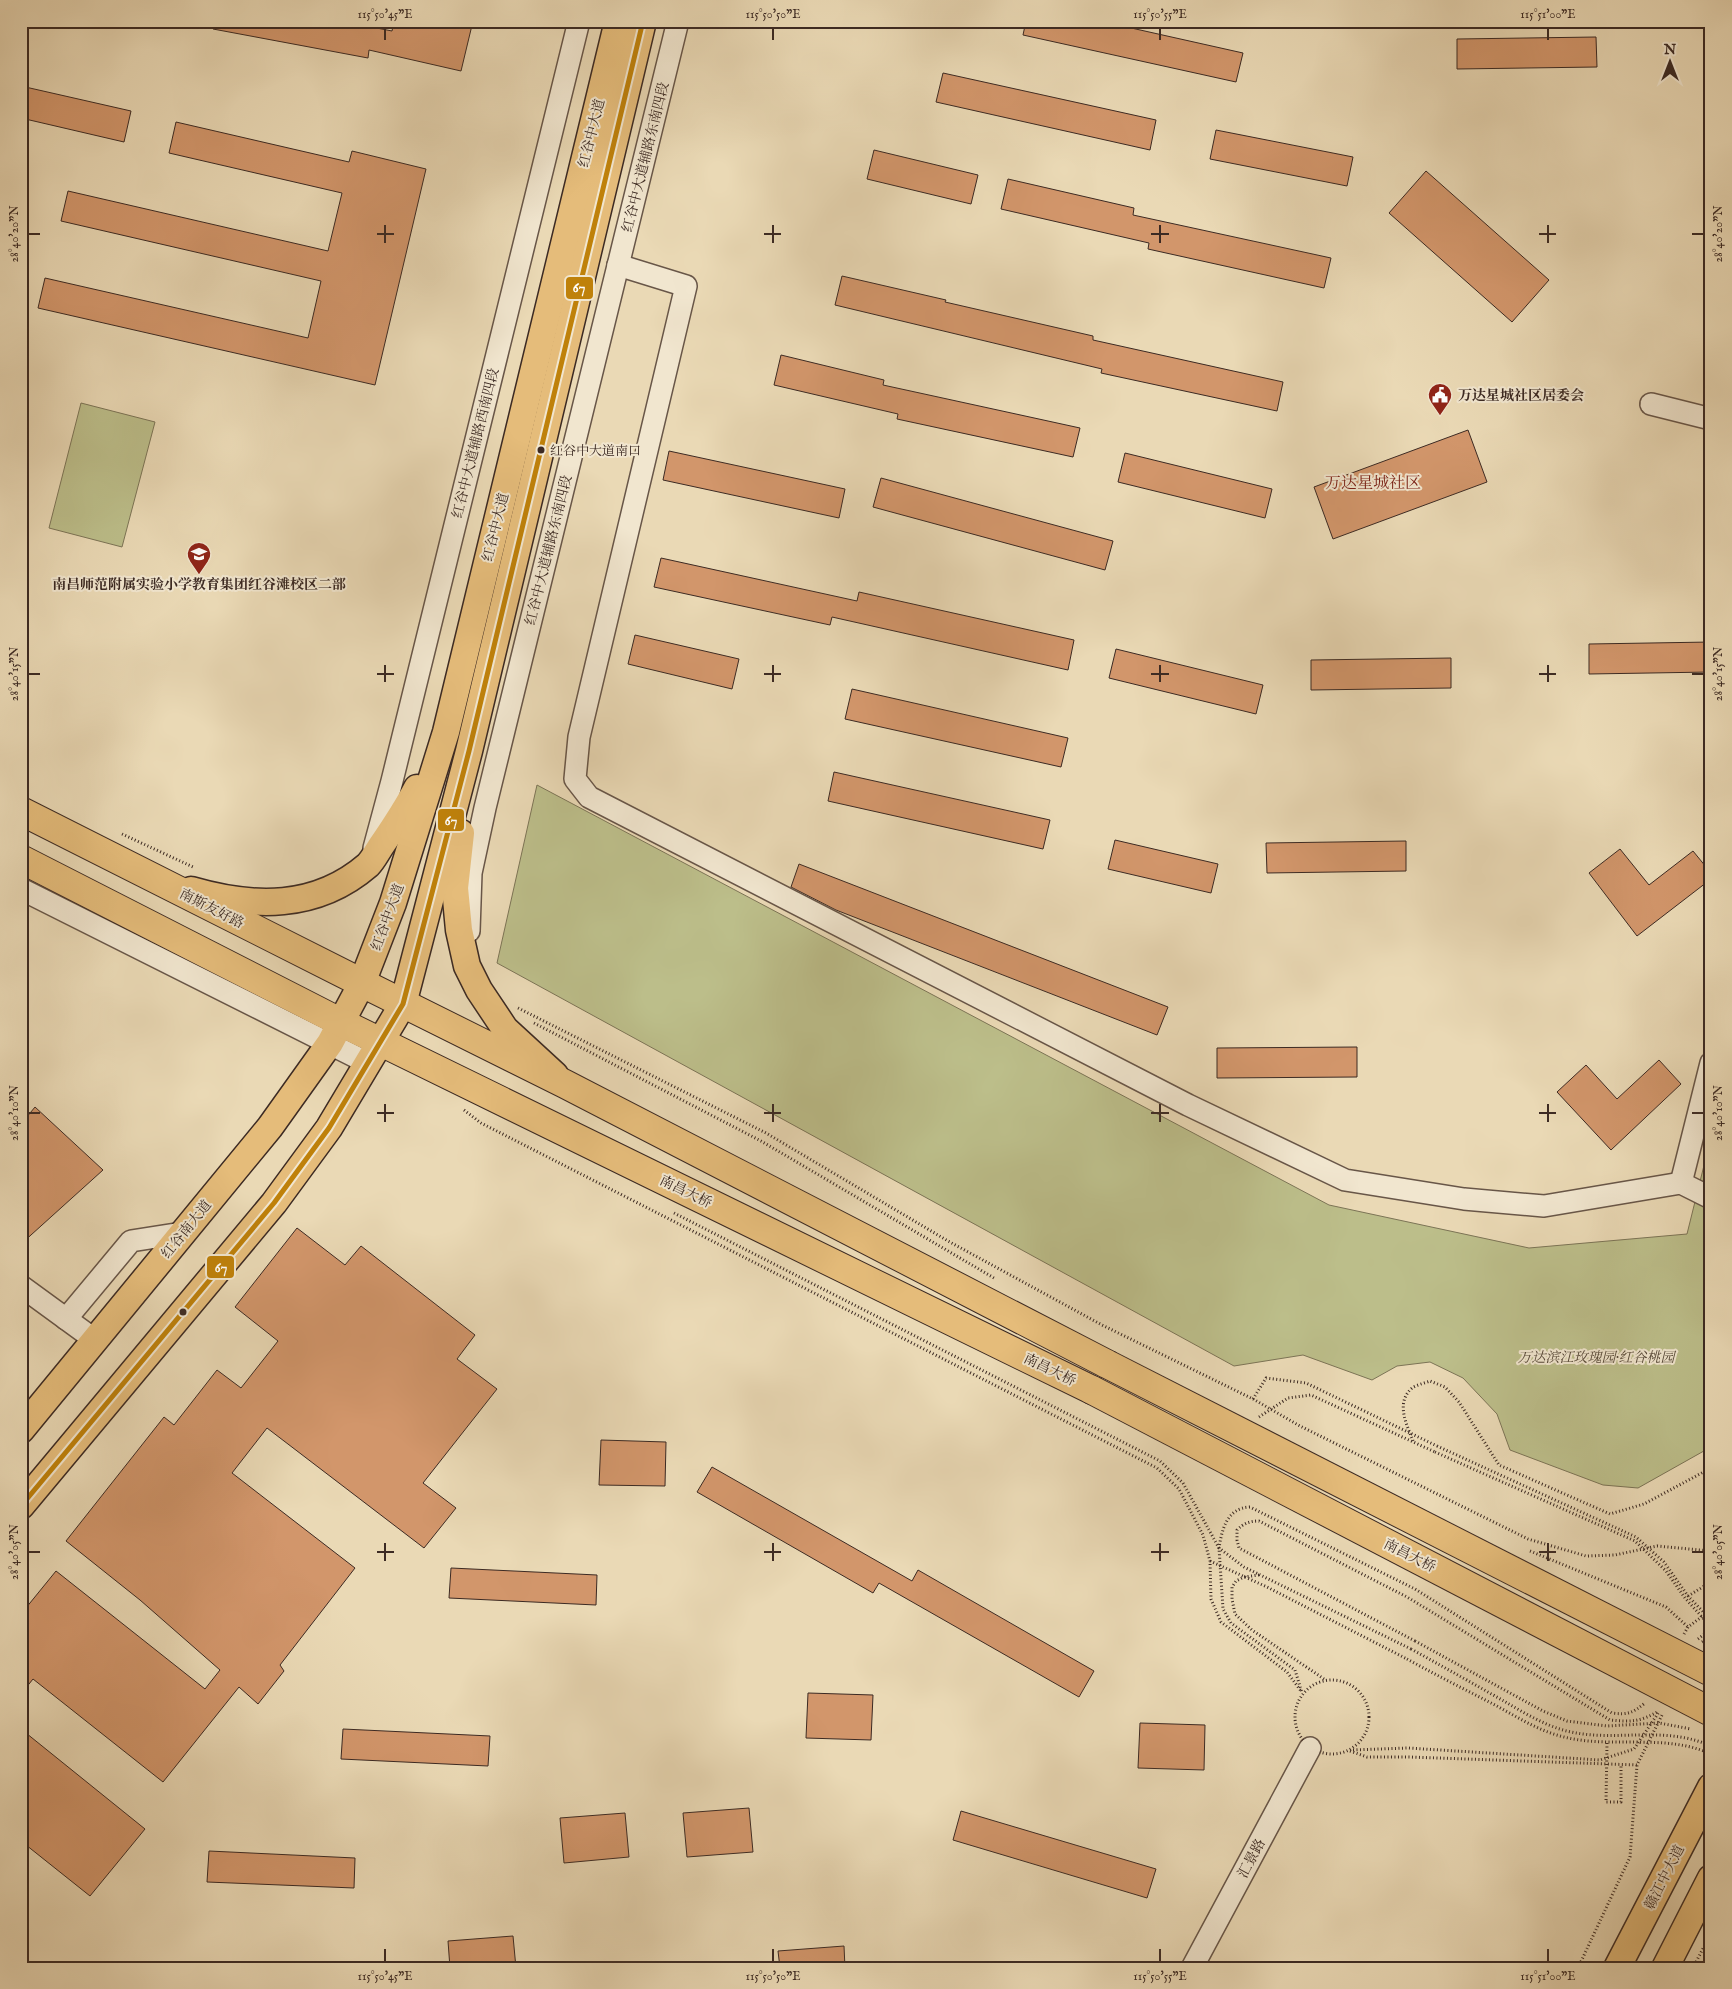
<svg xmlns="http://www.w3.org/2000/svg" width="1732" height="1989" font-family="'IM FELL English','Noto Serif SC',serif">
  <rect width="100%" height="100%" fill="#ead9b5"/>
  <filter id="stains"><feTurbulence type="fractalNoise" baseFrequency=".004" numOctaves="4"/><feColorMatrix values="0 0 0 0 .2 0 0 0 0 .09 0 0 0 0 .02 0 0 0 .5 -.17"/></filter>
  <radialGradient id="worn" r=".72"><stop offset=".6" stop-color="#630" stop-opacity="0"/><stop offset="1" stop-color="#630" stop-opacity=".3"/></radialGradient>
  <!-- green -->
  <g fill="#bcbe8a" stroke="#7c7456">
    <polygon points="81,403 155,422 122,547 49,528"/>
    <polygon points="537,785 1329,1205 1529,1248 1687,1234 1711,1137 1711,1447 1638,1488 1603,1485 1510,1450 1497,1414 1463,1378 1430,1362 1397,1366 1372,1380 1303,1355 1234,1366 497,963"/>
  </g>
  <!-- building -->
  <g fill="#d2966b" stroke="#3c2a23">
    <polygon points="213,21 341,21 392,31 394,21 473,21 461,71 369,50 368,58 213,29"/>
    <polygon points="1026,21 1100,21 1243,53 1236,82 1023,35"/>
    <polygon points="1596,37 1597,67 1457,69 1457,39"/>
    <polygon points="943,73 1156,120 1150,150 936,102"/>
    <polygon points="21,86 131,111 124,142 21,118"/>
    <polygon points="176,122 349,162 352,151 426,169 375,385 38,308 45,278 308,338 321,281 61,221 68,191 328,251 342,193 169,153"/>
    <polygon points="1216,130 1353,157 1347,186 1210,159"/>
    <polygon points="874,150 978,175 971,204 867,179"/>
    <polygon points="1426,171 1549,280 1512,322 1389,213"/>
    <polygon points="1008,179 1134,208 1133,215 1331,258 1324,288 1148,249 1149,243 1001,209"/>
    <polygon points="842,276 946,300 945,302 1093,336 1093,340 1283,382 1277,411 1101,373 1102,369 835,305"/>
    <polygon points="781,355 884,380 883,385 1080,428 1073,457 897,419 898,414 774,385"/>
    <polygon points="1468,430 1487,482 1333,539 1314,487"/>
    <polygon points="669,451 845,489 839,518 663,480"/>
    <polygon points="1125,453 1272,489 1265,518 1118,482"/>
    <polygon points="881,478 1113,541 1105,570 873,507"/>
    <polygon points="661,558 857,601 859,592 1074,640 1068,670 832,617 830,625 654,587"/>
    <polygon points="635,635 739,659 732,689 628,664"/>
    <polygon points="1711,642 1711,672 1589,674 1589,644"/>
    <polygon points="1116,649 1263,685 1256,714 1109,678"/>
    <polygon points="1451,658 1451,688 1311,690 1311,660"/>
    <polygon points="852,689 1068,738 1061,767 845,719"/>
    <polygon points="834,772 1050,820 1043,849 828,801"/>
    <polygon points="1115,840 1218,864 1211,893 1108,869"/>
    <polygon points="1406,841 1406,871 1267,873 1266,843"/>
    <polygon points="1620,849 1649,885 1693,851 1711,873 1711,879 1637,936 1589,873"/>
    <polygon points="799,864 1168,1007 1157,1035 836,910 791,887"/>
    <polygon points="1357,1047 1357,1077 1217,1078 1217,1048"/>
    <polygon points="1659,1060 1681,1084 1611,1150 1557,1092 1586,1065 1617,1099"/>
    <polygon points="35,1107 103,1170 21,1244 21,1124"/>
    <polygon points="297,1228 345,1265 361,1246 475,1335 457,1359 497,1389 423,1483 456,1508 424,1548 267,1428 232,1473 355,1568 280,1665 284,1671 258,1704 239,1687 163,1782 33,1679 21,1694 21,1614 56,1571 205,1689 220,1670 140,1600 66,1541 164,1417 174,1425 217,1370 241,1388 278,1341 235,1307"/>
    <polygon points="601,1440 666,1442 665,1486 599,1485"/>
    <polygon points="712,1467 912,1581 918,1570 1094,1671 1079,1697 879,1583 873,1593 697,1492"/>
    <polygon points="451,1568 597,1575 596,1605 449,1598"/>
    <polygon points="808,1693 873,1695 871,1740 806,1738"/>
    <polygon points="1140,1723 1205,1725 1204,1770 1138,1768"/>
    <polygon points="21,1729 145,1829 90,1896 21,1841"/>
    <polygon points="343,1729 490,1736 488,1766 341,1759"/>
    <polygon points="749,1808 753,1852 687,1857 683,1813"/>
    <polygon points="961,1811 1156,1869 1147,1898 953,1840"/>
    <polygon points="625,1813 629,1857 564,1863 560,1818"/>
    <polygon points="209,1851 355,1858 354,1888 207,1882"/>
    <polygon points="513,1936 516,1968 450,1968 448,1941"/>
    <polygon points="844,1946 845,1968 780,1968 778,1951"/>
  </g>
  <g fill="none" stroke-linecap="round" stroke-linejoin="round">
    <!-- minor casing -->
    <g stroke="#685648" stroke-width="24">
      <g id="minor">
        <polyline points="618,265 686,286 579,737 575,779 589,797 1188,1105 1345,1180 1464,1199 1544,1206 1681,1183 1711,1198"/>
        <polyline points="1651,404 1711,419"/>
        <polyline points="374,848 392,781 579,21"/>
        <polyline points="21,889 368,1063"/>
        <polyline points="469,931 471,873 485,808 678,21"/>
        <polyline points="1681,1183 1711,1063"/>
        <polyline points="21,1286 95,1340"/>
        <polyline points="66,1319 131,1241 182,1233"/>
        <polyline points="1192,1968 1310,1748"/>
      </g>
    </g>
    <!-- major casing -->
    <g stroke="#3c2a23" stroke-width="29">
      <g id="major">
        <polyline points="461,833 455,888 459,930 467,966 479,990 505,1029 555,1075"/>
        <path d="M191 890C253 908 316 910 368 865 373 860 377 852 381 846 394 827 406 809 417 788"/>
        <polyline points="21,1430 270,1127 330,1043 362,983 393,903 446,732 618,21"/>
        <polyline points="21,1506 274,1203 329,1128 403,1004 469,751 643,21"/>
        <polyline points="1617,1968 1711,1787"/>
        <polyline points="1665,1968 1711,1878"/>
      </g>
    </g>
    <!-- highway casing -->
    <g stroke="#3c2a23" stroke-width="30">
      <g id="highway">
        <polyline points="21,811 362,983 565,1084 1107,1364"/>
        <polyline points="21,859 342,1023 1092,1390"/>
      </g>
    </g>
    <!-- path -->
    <g stroke="#3c2a23" stroke-width="3" stroke-dasharray="1 2.5" stroke-linecap="butt">
      <polyline points="122,834 193,867"/>
      <polyline points="518,1008 766,1133 948,1241 1102,1325 1253,1399 1300,1426 1528,1539 1586,1556 1615,1555 1657,1546 1711,1551"/>
      <polyline points="534,1023 761,1141 994,1278"/>
      <polyline points="464,1110 481,1123 1157,1468 1179,1489 1203,1535 1210,1561 1211,1599 1221,1622 1287,1672 1301,1691"/>
      <polyline points="674,1213 1160,1461 1183,1483 1219,1548 1223,1609 1231,1623 1295,1670 1302,1693"/>
      <polyline points="1253,1399 1266,1378 1306,1383 1437,1446"/>
      <polyline points="1259,1417 1288,1398 1311,1395 1435,1452"/>
      <path d="M1413 1441C1407 1425 1395 1403 1412 1388 1416 1385 1425 1383 1430 1381L1445 1387 1459 1402 1499 1465 1610 1514 1644 1504 1711 1468"/>
      <polyline points="1530,1551 1666,1607 1688,1627"/>
      <polyline points="1210,1561 1267,1587 1407,1659"/>
      <polyline points="1259,1575 1244,1577 1236,1581 1232,1587 1232,1599 1235,1614 1252,1630 1324,1679"/>
      <polyline points="1688,1596 1711,1582"/>
      <polyline points="1684,1634 1688,1627 1711,1610"/>
      <polyline points="1698,1639 1711,1629"/>
      <path d="M1415 1641 1239 1548 1237 1540V1530C1244 1523 1250 1521 1259 1521L1407 1597 1610 1720C1631 1722 1640 1722 1659 1711"/>
      <polyline points="1702,1642 1711,1636"/>
      <path d="M1411 1649 1244 1567 1219 1548C1222 1529 1227 1508 1250 1507L1415 1589 1612 1713C1627 1715 1633 1713 1645 1703"/>
      <circle cx="1332" cy="1717" r="37"/>
      <polyline points="1353,1750 1408,1748 1600,1760 1634,1749 1659,1712"/>
      <polyline points="1350,1751 1367,1757 1409,1757 1637,1765 1663,1713"/>
      <polyline points="1578,1968 1630,1857 1637,1765"/>
      <polyline points="1693,1968 1711,1933"/>
      <polyline points="1706,1968 1711,1959"/>
    </g>
    <!-- minor -->
    <use href="#minor" stroke="#f1e6cf" stroke-width="21"/>
    <!-- major -->
    <use href="#major" stroke="#e5bc7a" stroke-width="26"/>
    <!-- highway -->
    <use href="#highway" stroke="#e5bc7a" stroke-width="28"/>
    <!-- highway-bridge casing -->
    <g stroke="#3c2a23" stroke-width="30" stroke-linecap="butt">
      <g id="highway-bridge">
        <polyline points="1107,1364 1711,1672"/>
        <polyline points="1092,1390 1711,1712"/>
      </g>
    </g>
    <!-- path-bridge -->
    <g stroke="#3c2a23" stroke-width="3" stroke-dasharray="1 2.5" stroke-linecap="butt">
      <polyline points="1437,1446 1636,1537 1664,1562 1688,1596 1711,1620"/>
      <polyline points="1435,1452 1635,1541 1666,1571 1685,1598 1711,1627"/>
      <polyline points="1415,1641 1543,1711 1567,1721 1607,1726 1659,1723 1691,1729"/>
      <path d="M1411 1649C1442 1666 1472 1683 1502 1700 1521 1711 1542 1724 1563 1730 1612 1744 1662 1724 1711 1746"/>
      <path d="M1407 1659C1436 1675 1466 1690 1495 1705 1517 1717 1539 1731 1564 1737 1612 1749 1665 1733 1711 1754"/>
      <polyline points="1607,1743 1606,1802 1621,1802 1621,1765"/>
    </g>
    <!-- highway-bridge -->
    <use href="#highway-bridge" stroke="#e5bc7a" stroke-width="28"/>
    <!-- bus-1 casing -->
    <g stroke="#f1e6cf" stroke-width="9">
      <polyline id="bus-1" points="21,1506 274,1203 329,1128 403,1004 469,751 643,21"/>
    </g>
    <!-- bus-1 -->
    <use href="#bus-1" stroke="#bf810a" stroke-width="5"/>
  </g>
  <!-- ticks -->
  <path fill="none" stroke="#3c2a23" stroke-width="2" d="M385 28V40M773 28V40M1160 28V40M1548 28V40M385 225V243M773 225V243M1160 225V243M1548 225V243M28 234H40M377 234H394M764 234H781M1151 234H1169M1539 234H1556M1692 234H1704M385 665V682M773 665V682M1160 665V682M1548 665V682M28 674H40M377 674H394M764 674H781M1151 674H1169M1539 674H1556M1692 674H1704M385 1104V1122M773 1104V1122M1160 1104V1122M1548 1104V1122M28 1113H40M377 1113H394M764 1113H781M1151 1113H1169M1539 1113H1556M1692 1113H1704M385 1543V1561M773 1543V1561M1160 1543V1561M1548 1543V1561M28 1552H40M377 1552H394M764 1552H781M1151 1552H1169M1539 1552H1556M1692 1552H1704M385 1949V1962M773 1949V1962M1160 1949V1962M1548 1949V1962"/>
  <!-- icons -->
  <defs>
    <g id="civic-pin" transform="scale(1.25)"><path d="M0 17L-7.5 6A9.5 9.5 0 1 1 7.5 6Z" fill="#8f2418" stroke="#f1e6cf"/><path d="M-.6-6.5H3V-4.5H.6V-3L4-1V1h2V6H-6V1h2V-1L-.6-3ZM-1.2 2.5V6h2.4V2.5Z" fill="#fff"/></g>
    <g id="school-pin" transform="scale(1.25)"><path d="M0 17L-7.5 6A9.5 9.5 0 1 1 7.5 6Z" fill="#8f2418" stroke="#f1e6cf"/><path d="M0-5L7-2L0 1L-7-2ZM-4 1L0 2.5L4 1V4Q0 6-4 4Z" fill="#fff"/></g>
  </defs>
  <g fill-rule="evenodd">
    <use href="#civic-pin" x="1440" y="395"/>
    <use href="#school-pin" x="199" y="554"/>
  </g>
  <!-- markers -->
  <g fill="#3c2a23" stroke="#f1e6cf" stroke-width="2">
    <circle cx="541" cy="450" r="4.5"/>
    <circle cx="183" cy="1312" r="4.5"/>
  </g>
  <g text-anchor="middle" stroke-width="4" stroke-linejoin="round" paint-order="stroke">
    <!-- bus labels -->
    <g font-size="13" fill="#3c2a23" stroke="#f1e6cf" text-anchor="start">
      <text x="550" y="455">红谷中大道南口</text>
    </g>
    <!-- street labels -->
    <g font-size="14" fill="#3c2a23" stroke="#f1e6cf">
      <text transform="translate(591 133) rotate(-76)" y="5">红谷中大道</text>
      <text transform="translate(645 157) rotate(-76)" y="5">红谷中大道辅路东南四段</text>
      <text transform="translate(475 443) rotate(-76)" y="5">红谷中大道辅路西南四段</text>
      <text transform="translate(495 527) rotate(-76)" y="5">红谷中大道</text>
      <text transform="translate(548 550) rotate(-76)" y="5">红谷中大道辅路东南四段</text>
      <text transform="translate(212 908) rotate(27)" y="5">南斯友好路</text>
      <text transform="translate(387 917) rotate(-70)" y="5">红谷中大道</text>
      <text transform="translate(686 1191) rotate(26)" y="5">南昌大桥</text>
      <text transform="translate(186 1229) rotate(-51)" y="5">红谷南大道</text>
      <text transform="translate(1050 1369) rotate(26)" y="5">南昌大桥</text>
      <text transform="translate(1410 1555) rotate(27)" y="5">南昌大桥</text>
      <text transform="translate(1251 1858) rotate(-62)" y="5">汇景路</text>
      <text transform="translate(1664 1877) rotate(-63)" y="5">赣江中大道</text>
    </g>
    <!-- poi labels -->
    <g font-size="14" font-weight="bold" fill="#3c2a23" stroke="#f1e6cf" text-anchor="start">
      <text x="1458" y="400">万达星城社区居委会</text>
      <text x="199" y="589" text-anchor="middle">南昌师范附属实验小学教育集团红谷滩校区二部</text>
    </g>
    <!-- park labels -->
    <g font-size="14" font-style="italic" fill="#564838" stroke="#f1e6cf">
      <text x="1596" y="1362">万达滨江玫瑰园·红谷桃园</text>
    </g>
    <!-- quarter labels -->
    <g font-size="16" fill="#7a1f14" stroke="#f1e6cf">
      <text x="1373" y="488">万达星城社区</text>
    </g>
  </g>
  <g stroke="#f1e6cf" stroke-width="2">
    <rect x="565" y="276" width="29" height="24" rx="5" fill="#bf810a"/>
    <rect x="437" y="808" width="28" height="24" rx="5" fill="#bf810a"/>
    <rect x="206" y="1255" width="29" height="24" rx="5" fill="#bf810a"/>
  </g>
  <g font-size="14" text-anchor="middle" font-weight="bold" fill="#fff">
    <text x="579" y="292">67</text>
    <text x="451" y="825">67</text>
    <text x="221" y="1272">67</text>
  </g>
  <!-- margin -->
  <rect width="1732" height="1989" fill="none" stroke="#ead9b5" stroke-width="55"/>
  <!-- north arrow -->
  <g transform="translate(1670 62)" stroke="#f1e6cf" stroke-width="4" paint-order="stroke">
  <path d="M0-4L9 19L0 12L-9 19Z" fill="#3c2a23"/>
  <text y="-8" font-size="14" font-weight="bold" text-anchor="middle" fill="#3c2a23">N</text>
  </g>
  <rect x="28" y="28" width="1676" height="1934" fill="none" stroke="#3c2a23" stroke-width="2"/>
  <g font-size="12" text-anchor="middle" fill="#3c2a23">
    <text x="385" y="18">115°50'45"E</text>
    <text x="773" y="18">115°50'50"E</text>
    <text x="1160" y="18">115°50'55"E</text>
    <text x="1548" y="18">115°51'00"E</text>
    <text transform="translate(14 234) rotate(-90)" y="4">28°40'20"N</text>
    <text transform="translate(1718 234) rotate(-90)" y="4">28°40'20"N</text>
    <text transform="translate(14 674) rotate(-90)" y="4">28°40'15"N</text>
    <text transform="translate(1718 674) rotate(-90)" y="4">28°40'15"N</text>
    <text transform="translate(14 1113) rotate(-90)" y="4">28°40'10"N</text>
    <text transform="translate(1718 1113) rotate(-90)" y="4">28°40'10"N</text>
    <text transform="translate(14 1552) rotate(-90)" y="4">28°40'05"N</text>
    <text transform="translate(1718 1552) rotate(-90)" y="4">28°40'05"N</text>
    <text x="385" y="1980">115°50'45"E</text>
    <text x="773" y="1980">115°50'50"E</text>
    <text x="1160" y="1980">115°50'55"E</text>
    <text x="1548" y="1980">115°51'00"E</text>
  </g>
  <rect width="100%" height="100%" filter="url(#stains)"/>
  <rect width="100%" height="100%" fill="url(#worn)"/>
</svg>
